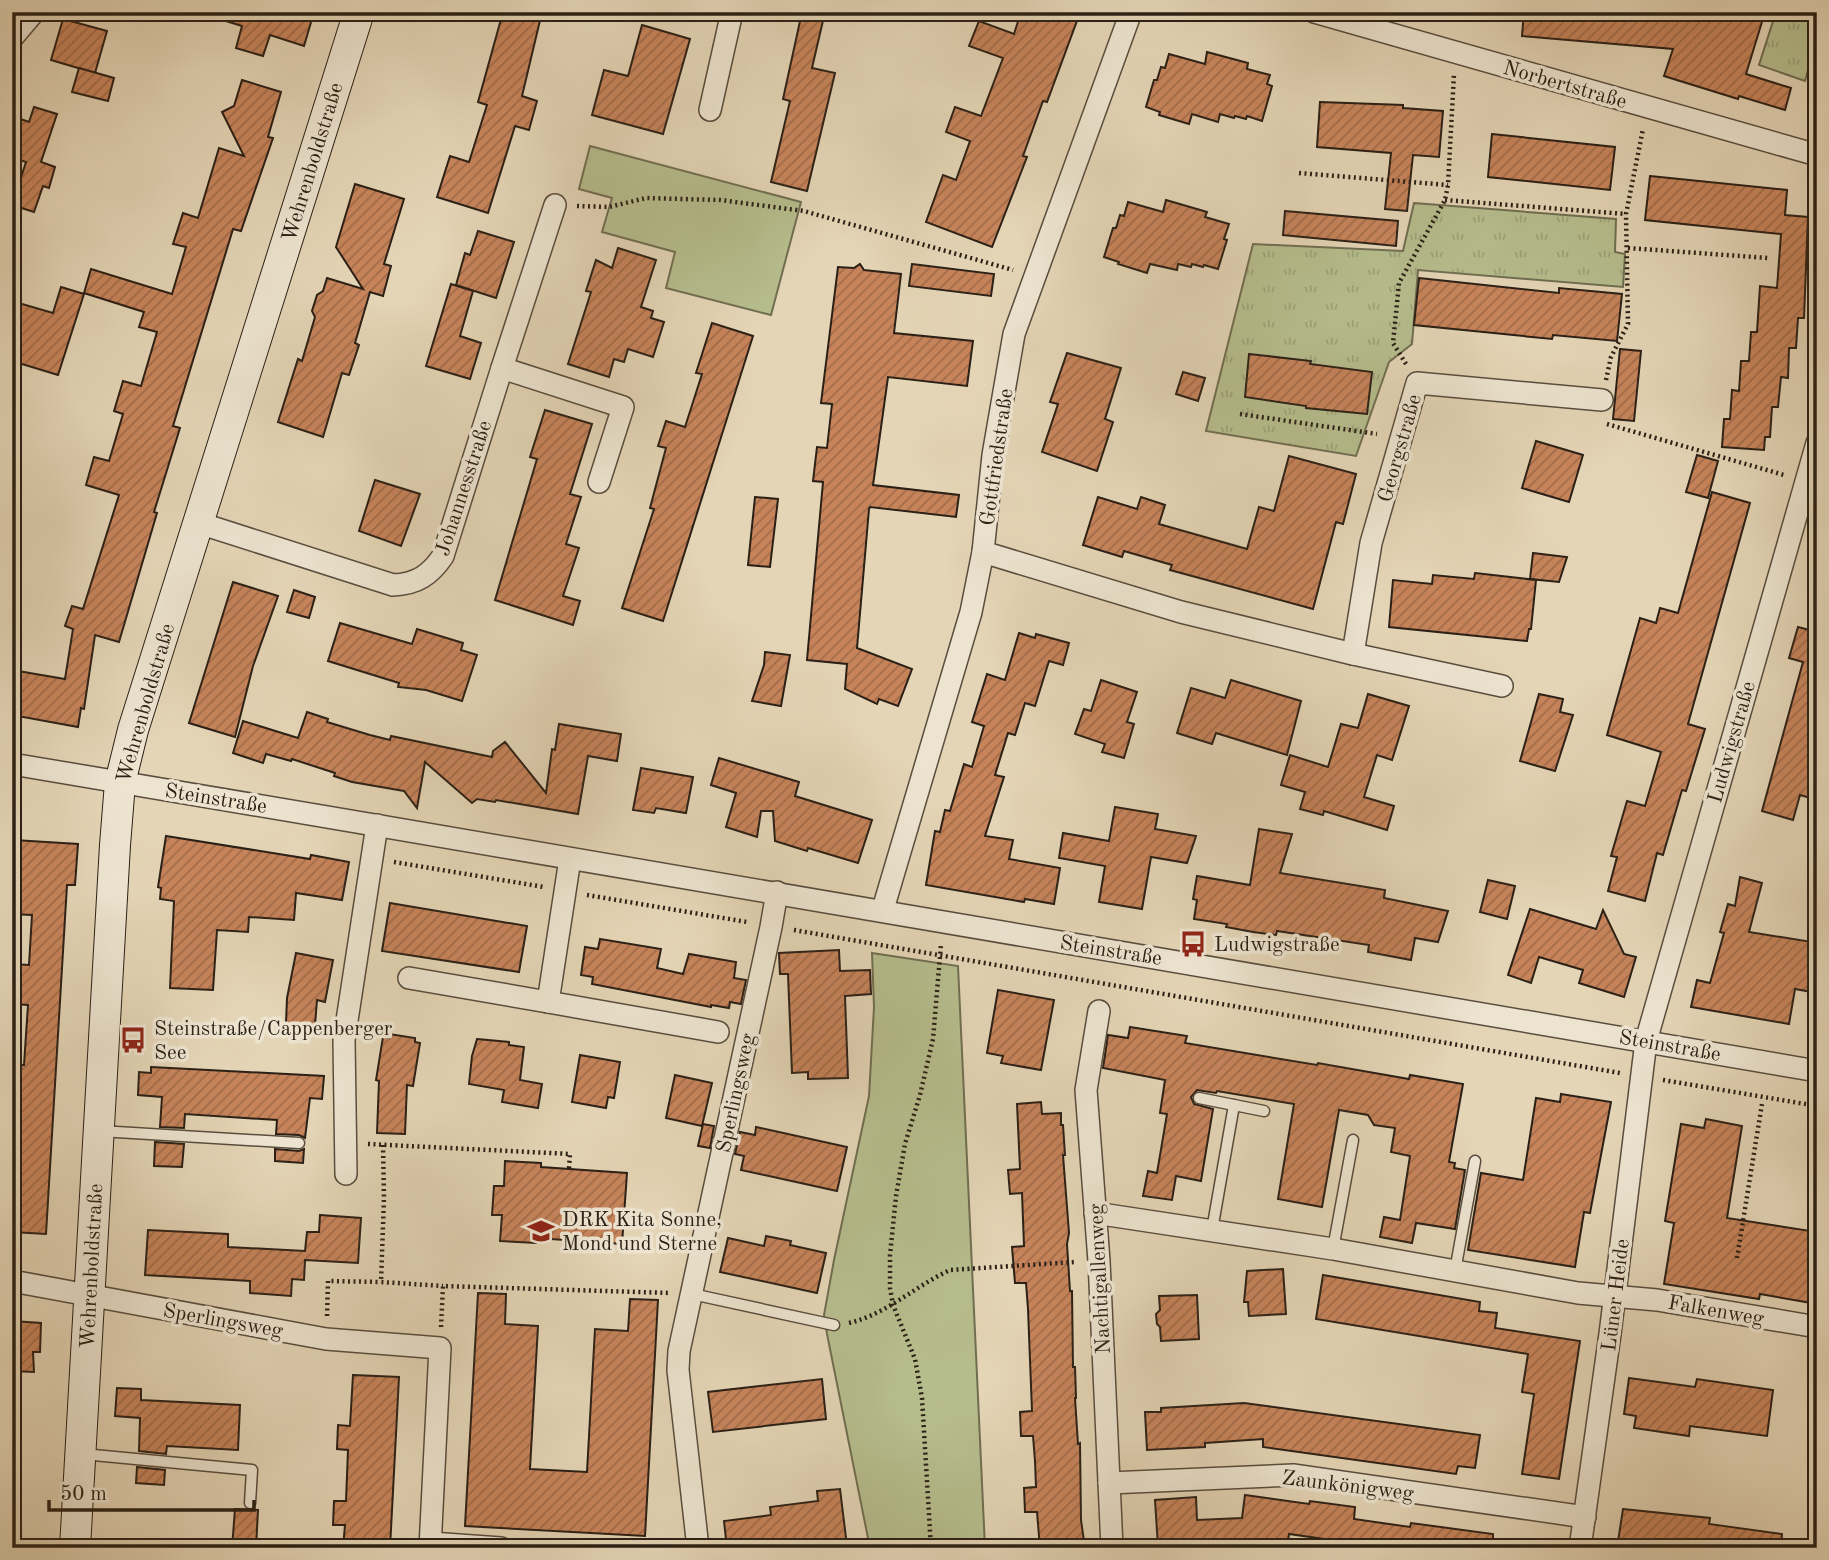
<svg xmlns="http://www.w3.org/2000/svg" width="1829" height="1560" font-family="'Old Standard TT',serif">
  <defs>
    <pattern id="grass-tufts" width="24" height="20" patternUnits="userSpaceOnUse" patternTransform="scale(1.75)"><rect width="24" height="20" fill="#b6bd8d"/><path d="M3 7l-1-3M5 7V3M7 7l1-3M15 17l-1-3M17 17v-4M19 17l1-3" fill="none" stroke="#9da279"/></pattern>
    <pattern id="building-hatch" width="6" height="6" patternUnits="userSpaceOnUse" patternTransform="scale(1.75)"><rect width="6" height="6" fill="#c7845b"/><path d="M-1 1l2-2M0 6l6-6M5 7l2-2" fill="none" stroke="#a26c4a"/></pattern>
  </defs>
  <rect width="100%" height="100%" fill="#e4d5b6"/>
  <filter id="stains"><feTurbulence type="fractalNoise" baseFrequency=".00286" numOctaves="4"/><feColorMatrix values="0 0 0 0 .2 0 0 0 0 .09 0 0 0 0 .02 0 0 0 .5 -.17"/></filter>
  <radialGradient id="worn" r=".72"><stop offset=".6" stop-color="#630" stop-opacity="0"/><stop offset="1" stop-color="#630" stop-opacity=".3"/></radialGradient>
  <!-- grass -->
  <g fill="url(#grass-tufts)" stroke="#706e52" stroke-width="2">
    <polygon points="1776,12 1817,12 1817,38 1805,81 1759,65"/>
    <polygon points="1414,203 1616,219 1615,252 1625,254 1623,287 1418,270 1412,344 1389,362 1356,456 1206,431 1253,244 1403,251"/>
  </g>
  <!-- park -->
  <g fill="#b6bd8d" stroke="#706e52" stroke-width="2">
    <polygon points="590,146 801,202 771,315 666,288 675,252 602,232 612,198 579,189"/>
    <polygon points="872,953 958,966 985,1548 870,1548 827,1334 824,1315 834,1260 869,1096 874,1007"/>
  </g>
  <!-- building -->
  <g fill="url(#building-hatch)" stroke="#2b2016" stroke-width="2">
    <polygon points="214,12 314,12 304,46 270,35 263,56 236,48 242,26 213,17"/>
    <polygon points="503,12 542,12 522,96 537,101 529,130 515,126 488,213 437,197 450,156 469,162 487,105 478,102"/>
    <polygon points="802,12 825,12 812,68 835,73 807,191 771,182 790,101 783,99"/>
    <polygon points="1021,12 1062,12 1078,18 1047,102 1043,101 1023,156 1027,157 992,247 926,222 943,175 956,180 970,141 946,132 955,107 981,116 1003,58 969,46 979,21 1014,34"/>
    <polygon points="1524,12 1765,12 1746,74 1791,88 1785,110 1739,96 1738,99 1664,76 1673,49 1522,36"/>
    <polygon points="63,19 107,31 95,73 51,60"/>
    <polygon points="642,25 690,39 663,134 592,115 604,70 628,76"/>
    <polygon points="1207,52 1248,63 1247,69 1270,75 1267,84 1272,86 1262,121 1247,116 1246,119 1235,116 1234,118 1220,114 1218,122 1192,114 1189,124 1159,115 1160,112 1146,107 1154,80 1157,80 1161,67 1165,68 1169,54 1205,64"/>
    <polygon points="79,68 114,78 108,101 72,92"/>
    <polygon points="242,80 281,92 268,137 273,138 241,231 233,229 173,426 180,428 154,512 157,513 119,642 95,635 84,709 81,708 78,727 12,715 12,670 65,679 73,629 65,626 72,606 83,609 119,495 86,485 94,457 109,461 123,414 114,411 123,381 141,386 157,332 139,327 144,312 84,293 91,269 172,294 186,247 173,244 183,213 198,218 219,148 244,156 222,112 234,106"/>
    <polygon points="1320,102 1403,105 1403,108 1443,111 1439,157 1413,155 1407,211 1385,209 1391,153 1317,147"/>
    <polygon points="34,107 57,114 41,162 55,167 49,188 43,186 34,212 12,205 26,162 12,157 12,116 29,122"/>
    <polygon points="1492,134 1615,147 1610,190 1488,177"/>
    <polygon points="1650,176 1787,190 1785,215 1808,217 1804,318 1798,318 1796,348 1789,348 1788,378 1781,377 1778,407 1772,407 1770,437 1765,437 1764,450 1722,447 1724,419 1730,419 1732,390 1739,391 1741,361 1749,361 1751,332 1757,332 1760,286 1777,288 1781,234 1645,220"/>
    <polygon points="355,184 404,199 384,264 391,266 383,296 370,292 355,343 359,345 349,375 342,373 323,437 278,422 298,359 302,361 315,317 312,311 317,295 323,291 327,278 363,289 336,247"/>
    <polygon points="1166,200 1207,212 1205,217 1229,224 1224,239 1227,240 1218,269 1204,265 1203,267 1192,264 1191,267 1178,264 1177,270 1150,264 1147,273 1118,264 1119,262 1104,257 1113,228 1116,228 1120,215 1124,216 1128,202 1163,212"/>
    <polygon points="1285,211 1398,221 1396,246 1283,235"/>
    <polygon points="478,231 514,242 496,298 456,285 465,253 470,255"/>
    <polygon points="618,248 656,260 641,307 653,311 651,318 664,322 653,357 628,349 624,362 614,359 609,377 568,364 591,292 586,291 596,260 612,268"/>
    <polygon points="860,264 864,270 901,274 894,333 973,341 967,386 888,377 873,485 959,495 956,517 870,507 869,509 857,648 912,669 898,706 879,699 877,704 845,689 847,664 807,660 823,482 813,481 817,447 827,448 832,404 821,403 838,267 854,268"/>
    <polygon points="912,264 994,274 991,296 909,286"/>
    <polygon points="1419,278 1559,293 1559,288 1622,294 1617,341 1553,335 1552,339 1414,325"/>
    <polygon points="451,284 473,291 460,336 481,343 470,379 426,366"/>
    <polygon points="61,287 84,294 58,375 12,361 12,301 53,313"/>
    <polygon points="712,323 753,336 663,621 622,608 654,509 650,508 666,448 658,446 666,421 685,427 702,374 696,373"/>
    <polygon points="1620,349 1641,351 1634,421 1613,419"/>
    <polygon points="1067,353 1121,368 1105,419 1113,422 1097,471 1042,452 1058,404 1050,402"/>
    <polygon points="1249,354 1311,361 1310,364 1372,372 1367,414 1306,408 1306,406 1245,397"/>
    <polygon points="1183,372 1205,378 1198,401 1176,394"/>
    <polygon points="545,410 592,424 570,494 581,497 566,544 579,548 563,596 580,601 573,625 495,600 537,459 530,457"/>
    <polygon points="1536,441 1583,455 1569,502 1522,488"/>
    <polygon points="1697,455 1718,461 1708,498 1686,492"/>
    <polygon points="1289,456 1356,474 1343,524 1336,522 1313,609 1170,570 1172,565 1124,551 1122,557 1083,545 1098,497 1137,509 1141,497 1165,505 1159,524 1247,549 1259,507 1274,511"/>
    <polygon points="375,480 420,494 401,546 359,531"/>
    <polygon points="1712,492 1750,503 1688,724 1705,729 1686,791 1682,790 1663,855 1657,853 1645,901 1608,891 1617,857 1611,856 1627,801 1645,806 1661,752 1607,735 1640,618 1656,623 1660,608 1678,613"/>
    <polygon points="755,497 778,499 770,567 748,565"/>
    <polygon points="1533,553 1567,557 1559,582 1530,579"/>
    <polygon points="1475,573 1536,580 1531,629 1529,629 1527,641 1389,627 1393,580 1432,584 1433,575 1474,579"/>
    <polygon points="233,582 278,596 253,666 235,737 189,723"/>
    <polygon points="294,590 315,597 309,618 287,612"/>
    <polygon points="340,623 412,644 417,629 463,643 461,650 477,655 462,701 426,690 398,687 399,683 328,661"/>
    <polygon points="1798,627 1817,632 1817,730 1810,754 1817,756 1817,800 1800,795 1793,820 1762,811 1803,662 1789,658"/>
    <polygon points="1019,633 1035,638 1036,634 1069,643 1063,665 1049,661 1035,706 1025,703 1015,735 1008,733 995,775 1004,777 985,836 1013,840 1009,859 1060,868 1054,904 1025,899 1024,902 926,885 935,831 940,832 945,810 950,811 964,764 972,767 984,726 972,722 987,674 1005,680"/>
    <polygon points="765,652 790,655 781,706 752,701 764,665"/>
    <polygon points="1101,680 1137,692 1127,722 1134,724 1124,758 1102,752 1105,744 1075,734 1084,709 1091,711"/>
    <polygon points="1231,680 1301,701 1287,755 1216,733 1212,744 1177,733 1191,688 1225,698"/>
    <polygon points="1368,694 1409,706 1392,760 1377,755 1364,797 1394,806 1387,830 1324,811 1323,815 1300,809 1305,792 1281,785 1290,755 1328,767 1341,724 1358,728"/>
    <polygon points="1539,694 1563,699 1560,712 1573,715 1555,771 1520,761"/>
    <polygon points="307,712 328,719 327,722 370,735 390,740 391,736 492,757 493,751 505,742 546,793 552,749 555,750 559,724 621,734 617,761 588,756 578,814 496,800 495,802 477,799 472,803 425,762 417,808 404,791 352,782 334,776 335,773 292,759 291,761 266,754 263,763 233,753 243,721 298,738"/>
    <polygon points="719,758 799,782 795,796 872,820 858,863 808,848 807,851 775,841 773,811 761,811 757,837 726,827 736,793 711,785"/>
    <polygon points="641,768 693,777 686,813 656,808 654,813 633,810"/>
    <polygon points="1115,807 1158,814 1155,829 1196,836 1187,863 1151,857 1142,909 1099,902 1105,866 1059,858 1063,833 1109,841"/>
    <polygon points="1259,829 1292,834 1280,873 1385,890 1384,898 1448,911 1438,942 1415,938 1411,960 1368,952 1369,945 1277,931 1276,935 1253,932 1226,927 1227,924 1194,919 1197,900 1193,899 1197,876 1250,885"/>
    <polygon points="166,836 310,859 311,855 349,862 342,900 296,893 294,920 249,917 248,932 217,930 213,990 170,988 174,901 160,899 161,888 158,887"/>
    <polygon points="14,840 78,844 75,885 67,885 46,1234 12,1232 12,1114 15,1084 19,1084 19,1065 24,1065 28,1005 12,1004 12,964 29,965 32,915 12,914"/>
    <polygon points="1740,877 1762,883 1749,932 1812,942 1810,954 1817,955 1817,993 1795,989 1789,1024 1691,1007 1697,980 1710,983 1724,933 1720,932 1728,904 1735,906"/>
    <polygon points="1488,880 1515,886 1507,919 1480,912"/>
    <polygon points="390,903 527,926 519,972 382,951"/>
    <polygon points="1530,909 1596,929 1603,910 1624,954 1636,957 1624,997 1579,983 1583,970 1539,957 1531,983 1508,975"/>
    <polygon points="600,939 661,949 657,968 683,974 689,954 736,962 734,978 746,980 741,1004 730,1002 729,1008 711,1005 711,1007 592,984 593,977 581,975 585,947 598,949"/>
    <polygon points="839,950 840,971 870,970 871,994 845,996 848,1078 808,1079 808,1072 792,1073 788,974 780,974 779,953"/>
    <polygon points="296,953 333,960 325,1002 317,1000 315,1025 286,1023 287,998"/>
    <polygon points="998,990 1054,1000 1041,1070 1001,1063 1003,1056 987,1053"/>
    <polygon points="1130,1027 1187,1036 1185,1043 1317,1065 1318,1063 1409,1079 1410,1075 1463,1084 1449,1162 1455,1163 1454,1168 1465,1170 1455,1229 1416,1223 1412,1243 1380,1237 1384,1217 1400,1220 1410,1156 1391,1152 1395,1128 1374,1125 1368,1115 1339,1110 1322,1207 1278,1199 1294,1104 1217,1091 1216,1093 1197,1090 1191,1097 1194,1104 1213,1109 1201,1181 1176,1176 1172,1200 1143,1196 1148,1171 1157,1173 1167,1114 1160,1113 1165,1080 1103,1068 1108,1035 1128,1038"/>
    <polygon points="389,1034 415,1038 415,1042 420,1043 413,1086 407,1085 405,1134 377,1133 379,1081 376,1080 383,1037 389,1038"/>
    <polygon points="477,1039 509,1042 509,1045 524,1047 520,1080 542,1084 538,1108 502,1102 504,1090 469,1084 472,1056"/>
    <polygon points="580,1055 620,1062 614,1098 608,1097 606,1108 572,1102"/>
    <polygon points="151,1067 324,1076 322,1099 310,1098 305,1138 299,1135 276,1134 277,1120 185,1114 184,1128 160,1127 162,1097 138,1095 139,1072 151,1073"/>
    <polygon points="675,1075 712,1083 702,1126 666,1118"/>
    <polygon points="1561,1094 1611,1102 1590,1213 1584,1212 1575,1267 1468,1250 1481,1173 1523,1180 1536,1098 1560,1102"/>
    <polygon points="1041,1102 1042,1114 1061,1113 1061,1125 1063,1125 1065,1155 1063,1155 1069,1233 1067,1244 1070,1291 1072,1291 1073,1367 1075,1367 1076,1398 1075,1398 1078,1444 1080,1443 1081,1520 1085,1548 1040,1548 1037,1512 1025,1512 1024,1488 1036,1487 1035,1461 1033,1436 1021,1436 1020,1412 1032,1411 1028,1309 1026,1283 1015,1283 1012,1247 1024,1246 1022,1193 1010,1194 1008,1170 1020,1169 1017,1104"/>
    <polygon points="1706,1119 1742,1126 1727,1218 1817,1232 1817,1304 1760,1294 1759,1299 1664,1284 1674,1223 1665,1221 1681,1124 1704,1128"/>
    <polygon points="703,1124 714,1126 710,1148 698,1146"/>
    <polygon points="756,1127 847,1147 837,1191 741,1170 744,1156 735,1154 740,1132 755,1135"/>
    <polygon points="155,1142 184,1144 182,1167 154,1166"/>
    <polygon points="275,1149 299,1151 304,1149 303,1163 275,1161"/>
    <polygon points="505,1161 541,1163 541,1167 627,1173 622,1244 536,1238 536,1243 500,1241 502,1215 492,1215 494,1186 504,1186"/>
    <polygon points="320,1215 361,1218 358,1263 305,1260 304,1280 292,1279 291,1296 250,1293 250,1281 145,1275 148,1230 228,1234 228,1247 305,1251 307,1232 319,1232"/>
    <polygon points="766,1236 791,1241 790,1245 826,1253 817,1293 720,1272 728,1238 764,1246"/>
    <polygon points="1283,1269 1286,1314 1249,1316 1248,1302 1244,1302 1247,1271"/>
    <polygon points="1323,1275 1480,1302 1479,1311 1497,1313 1495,1328 1580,1341 1559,1479 1522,1474 1534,1394 1522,1392 1528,1354 1316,1319"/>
    <polygon points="478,1293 506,1294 505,1324 538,1326 530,1469 587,1472 595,1329 628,1331 630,1299 658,1300 645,1536 465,1526"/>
    <polygon points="1197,1295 1199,1339 1161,1341 1160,1327 1157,1324 1156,1314 1160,1310 1159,1296"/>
    <polygon points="12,1321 41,1323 40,1352 33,1352 34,1372 12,1371"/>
    <polygon points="353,1375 399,1377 390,1548 343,1548 345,1525 333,1525 334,1501 346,1501 348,1450 337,1449 338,1425 350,1426"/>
    <polygon points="1629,1378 1695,1387 1697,1379 1773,1390 1767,1436 1690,1426 1689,1436 1634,1428 1636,1416 1624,1414"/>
    <polygon points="822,1379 826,1419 713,1432 708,1392"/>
    <polygon points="117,1388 141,1389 141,1400 240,1405 238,1450 167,1446 166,1454 139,1451 140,1418 115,1416"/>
    <polygon points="1244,1403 1480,1435 1475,1468 1458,1466 1456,1474 1263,1447 1263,1439 1205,1443 1205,1447 1147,1450 1145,1412 1161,1412 1161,1408"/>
    <polygon points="137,1467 165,1470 164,1485 136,1483"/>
    <polygon points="840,1489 847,1546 827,1548 826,1544 795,1548 727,1548 724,1521 771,1515 770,1507 818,1501 817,1491"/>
    <polygon points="1245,1495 1309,1504 1310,1501 1355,1507 1354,1519 1410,1527 1411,1523 1493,1534 1493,1548 1386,1548 1289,1534 1287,1548 1267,1548 1210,1540 1211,1544 1158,1547 1155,1500 1196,1497 1197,1520 1242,1518"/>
    <polygon points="235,1509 258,1510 256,1548 232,1548"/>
    <polygon points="1623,1509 1710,1518 1709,1524 1782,1534 1781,1548 1617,1548"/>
  </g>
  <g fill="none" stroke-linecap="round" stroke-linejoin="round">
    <!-- lane casing -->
    <g stroke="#594d3e" stroke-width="13">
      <g id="lane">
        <polyline points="1199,1098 1264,1111"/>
        <polyline points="100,1131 299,1143"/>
        <polyline points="1212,1230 1234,1105"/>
        <polyline points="1333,1249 1353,1140"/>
        <polyline points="1455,1271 1475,1161"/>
        <polyline points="692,1294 834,1325"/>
        <polyline points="83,1454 252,1470 250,1503"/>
      </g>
    </g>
    <!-- street casing -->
    <g stroke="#594d3e" stroke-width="24">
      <g id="street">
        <polyline points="1314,12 1817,155"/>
        <polyline points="12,38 34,12"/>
        <polyline points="710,110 732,12"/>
        <polyline points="502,368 555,205"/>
        <path d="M199 523 393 585C417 584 430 575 443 556L502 368 623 407 599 482"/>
        <polyline points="983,552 1181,612 1353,654 1502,686"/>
        <polyline points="1353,654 1371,543 1417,383 1602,400"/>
        <path d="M12 764C614 865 1216 967 1817 1071"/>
        <polyline points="570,859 548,1002 718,1032"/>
        <polyline points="883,909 971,612 983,552 993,455 1014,334 1131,12"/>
        <polyline points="409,978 548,1002"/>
        <polyline points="1099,1011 1086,1090 1099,1261 1112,1548"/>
        <polyline points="346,1174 344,1040 377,825"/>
        <polyline points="1095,1213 1333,1249 1578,1293 1657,1300 1817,1327"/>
        <polyline points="12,1281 326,1339 440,1348 430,1548"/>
        <polyline points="1109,1483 1293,1475 1585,1517"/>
        <polyline points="431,1543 501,1548"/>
        <polyline points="698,1548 678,1370 679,1351 771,927 777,892"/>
        <polyline points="1580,1548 1610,1334 1646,1041 1817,443"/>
      </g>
    </g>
    <!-- secondary casing -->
    <g stroke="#2b2016" stroke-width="32">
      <polyline id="secondary" points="75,1548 115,845 120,783 133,730 359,12"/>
    </g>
    <!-- path -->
    <g stroke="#2b2016" stroke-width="4.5" stroke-dasharray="2 3.5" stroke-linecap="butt">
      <polyline points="1299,173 1448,185"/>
      <polyline points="1445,200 1626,214"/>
      <polyline points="577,206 609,207 646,198 720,200 804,211 1013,270"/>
      <polyline points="1628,248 1768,258"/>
      <polyline points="1406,364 1393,343 1399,283 1445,200 1448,185 1454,74"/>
      <polyline points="1606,380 1611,357 1628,324 1626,214 1643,129"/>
      <polyline points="1240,414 1377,434"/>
      <polyline points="1607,424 1784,475"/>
      <polyline points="394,862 544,887"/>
      <polyline points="587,895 747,922"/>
      <polyline points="794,930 1620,1073"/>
      <polyline points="1663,1080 1817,1106"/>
      <polyline points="368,1144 570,1154 569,1169"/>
      <polyline points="383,1145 384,1198 381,1282 443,1286"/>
      <polyline points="1737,1258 1762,1104"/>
      <polyline points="327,1316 328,1281 381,1282"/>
      <path d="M849 1323C887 1314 915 1286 950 1270L1075 1262"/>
      <polyline points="441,1327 443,1286 670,1293"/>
      <polyline points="931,1548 922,1398 915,1359 893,1305 890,1288 890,1255 896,1196 905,1144 920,1095 933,1039 941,944"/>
    </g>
    <!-- lane -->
    <use href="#lane" stroke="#ede4d0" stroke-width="10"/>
    <!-- street -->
    <use href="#street" stroke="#ede4d0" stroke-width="21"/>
    <!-- secondary -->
    <use href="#secondary" stroke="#ede4d0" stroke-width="30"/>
  </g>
  <!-- icons -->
  <defs>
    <g id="bus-bare" transform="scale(2.1)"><path d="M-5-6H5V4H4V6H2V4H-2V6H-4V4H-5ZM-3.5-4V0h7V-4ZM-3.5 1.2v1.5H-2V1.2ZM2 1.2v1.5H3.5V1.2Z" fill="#8f2418" stroke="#ede4d0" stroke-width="2.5" paint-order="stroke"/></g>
    <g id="school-bare" transform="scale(2.1)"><path d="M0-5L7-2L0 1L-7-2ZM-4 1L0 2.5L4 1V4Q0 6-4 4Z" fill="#8f2418" stroke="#ede4d0" stroke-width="2.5" paint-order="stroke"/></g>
  </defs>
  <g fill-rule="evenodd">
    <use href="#bus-bare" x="1193" y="944"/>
    <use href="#bus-bare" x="133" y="1040"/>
    <use href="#school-bare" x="541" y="1231"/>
  </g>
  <g text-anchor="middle" stroke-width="7" stroke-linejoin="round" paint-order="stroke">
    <!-- street labels -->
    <g font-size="21" fill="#2b2016" stroke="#ede4d0">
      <text transform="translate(1565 84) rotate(16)" y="7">Norbertstraße</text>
      <text transform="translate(312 162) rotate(-73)" y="7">Wehrenboldstraße</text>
      <text transform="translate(1399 448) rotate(-74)" y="7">Georgstraße</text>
      <text transform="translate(996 457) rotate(-82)" y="7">Gottfriedstraße</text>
      <text transform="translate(463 488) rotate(-72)" y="7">Johannesstraße</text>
      <text transform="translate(145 703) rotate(-74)" y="7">Wehrenboldstraße</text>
      <text transform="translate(1731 742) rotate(-74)" y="7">Ludwigstraße</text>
      <text transform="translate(216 798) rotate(9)" y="7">Steinstraße</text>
      <text transform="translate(1111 950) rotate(9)" y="7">Steinstraße</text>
      <text transform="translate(1670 1045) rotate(10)" y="7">Steinstraße</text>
      <text transform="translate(735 1093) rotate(-78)" y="7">Sperlingsweg</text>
      <text transform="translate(91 1266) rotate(-87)" y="7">Wehrenboldstraße</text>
      <text transform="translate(1099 1279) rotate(-93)" y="7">Nachtigallenweg</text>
      <text transform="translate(1615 1295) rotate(-83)" y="7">Lüner Heide</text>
      <text transform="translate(1716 1310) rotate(10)" y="7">Falkenweg</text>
      <text transform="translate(223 1320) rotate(10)" y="7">Sperlingsweg</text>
      <text transform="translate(1348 1485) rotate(7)" y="7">Zaunkönigweg</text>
    </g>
    <!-- poi labels -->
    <g font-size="21" fill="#2b2016" stroke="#ede4d0" text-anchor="start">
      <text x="1214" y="951">Ludwigstraße</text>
      <text x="154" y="1035">Steinstraße/Cappenberger<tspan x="154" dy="24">See</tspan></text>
      <text x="562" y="1226">DRK Kita Sonne,<tspan x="562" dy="24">Mond und Sterne</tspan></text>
    </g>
  </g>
  <!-- margin -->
  <rect width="1829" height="1560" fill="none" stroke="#e4d5b6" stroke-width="42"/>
  <rect x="14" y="14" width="1801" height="1532" fill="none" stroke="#2b2016" stroke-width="3.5"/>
  <rect x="21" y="21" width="1787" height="1518" fill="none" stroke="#2b2016" stroke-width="2"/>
  <!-- scale -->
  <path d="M49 1500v10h205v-10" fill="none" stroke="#2b2016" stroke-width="3.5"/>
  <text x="60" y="1500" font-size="21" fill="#2b2016" stroke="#ede4d0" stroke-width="5" paint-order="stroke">50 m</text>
  <rect width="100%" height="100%" filter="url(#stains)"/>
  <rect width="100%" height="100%" fill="url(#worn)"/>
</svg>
